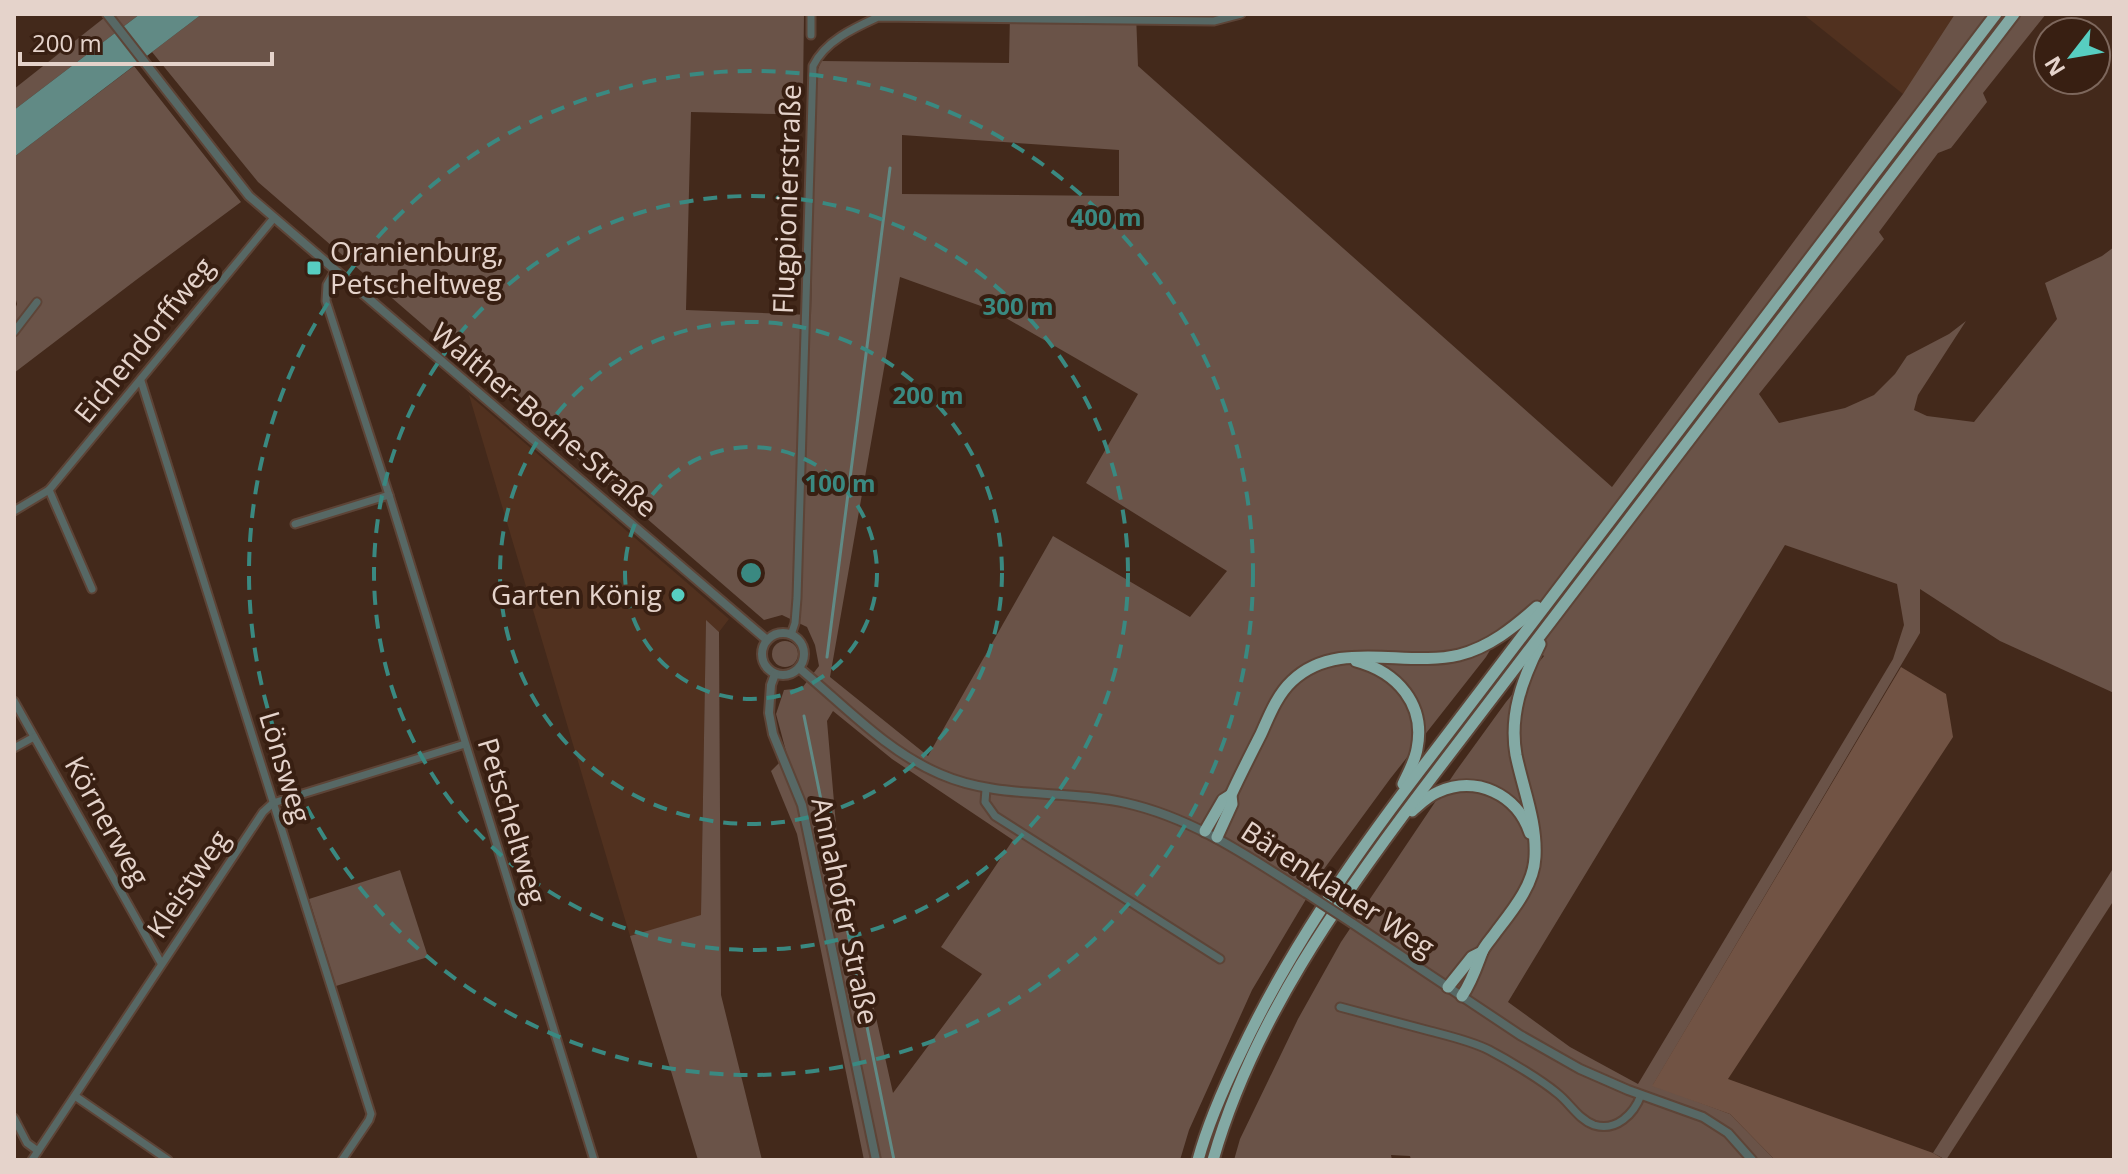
<svg xmlns="http://www.w3.org/2000/svg" width="2128" height="1174" font-family="'Open Sans',sans-serif">
  <rect width="100%" height="100%" fill="#43291b"/>
  <!-- built -->
  <g fill="#51311f">
    <polygon points="1803,14 1973,14 1903,94"/>
    <polygon points="469,395 729,619 719,632 706,621 701,916 630,936"/>
  </g>
  <!-- green -->
  <g fill="#6a5348" fill-rule="evenodd">
    <polygon points="109,14 140,14 14,110 14,89"/>
    <path d="M202 14H804L803 91 794 106 776 114 691 112 686 310 811 315 815 77 821 61 1009 63 1010 14H1136L1138 66 1612 487 1903 94 1955 14H2046L1983 93 1987 102 1951 148 1938 153 1879 232 1884 239 1759 394 1779 423 1845 408 1874 395 1895 374 1907 356 1949 334 1966 321 1918 395 1914 410 1927 416 1974 422 2057 319 2045 283 2102 256 2114 247V693L2000 641 1920 589V633L1653 1085 1730 1114 1775 1160H1411L1410 1156 1391 1155 1392 1160H1234L1240 1139 1298 1019 1341 942 1456 771 1506 702 1544 656 1505 625 1486 657 1390 779 1324 869 1252 990 1189 1130 1180 1160H864L797 834 771 771 787 755 776 714 784 690 802 688 819 666 815 645 807 627 782 615 764 620 258 182 152 52ZM902 135 1119 150V196L902 194ZM900 277 992 310 1138 394 1086 483 1227 571 1190 617 1053 536 928 756 830 677ZM1785 545 1897 584 1904 625 1893 659 1638 1084 1570 1047 1508 1002ZM833 711 892 759 1013 840 941 947 982 974 893 1093 838 848 827 721Z"/>
    <polygon points="134,66 241,202 136,280 14,373 14,312 17,304 14,292 14,157"/>
    <polygon points="706,620 719,632 721,995 762,1160 698,1160 630,936 701,915"/>
    <circle cx="785" cy="654" r="13"/>
    <polygon points="2114,867 2114,900 1946,1160 1933,1153"/>
    <polygon points="400,870 428,957 336,986 309,899"/>
  </g>
  <!-- forest -->
  <polygon fill="#715344" points="1901,667 1946,694 1953,737 1728,1079 1933,1153 1945,1160 1775,1160 1730,1114 1652,1086"/>
  <!-- water -->
  <polygon fill="#618a85" points="140,14 202,14 14,157 14,110"/>
  <g fill="none" stroke-linecap="round" stroke-linejoin="round">
    <!-- stream -->
    <g stroke="#618a85" stroke-width="3">
      <polyline points="827,657 890,168"/>
      <polyline points="804,716 894,1160"/>
    </g>
    <!-- minor casing -->
    <g stroke="#5d4437" stroke-width="11">
      <g id="minor">
        <polyline points="811,35 811,14"/>
        <polyline points="335,271 327,285 326,301 389,495 594,1160"/>
        <polyline points="14,332 37,302"/>
        <polyline points="141,381 371,1114 369,1120 342,1160"/>
        <polyline points="49,490 92,589"/>
        <polyline points="14,511 49,490 273,219"/>
        <polyline points="295,524 389,495"/>
        <path d="M791 635 795 623 797 598 813 66C825 41 854 28 878 17L1214 21 1241 14"/>
        <polyline points="14,701 161,963"/>
        <polyline points="14,748 34,737"/>
        <polyline points="986,789 985,802 995,816 1220,959"/>
        <path d="M1340 1007C1370 1015 1400 1023 1430 1031 1449 1036 1471 1041 1489 1050 1508 1060 1540 1079 1557 1093 1570 1103 1578 1119 1594 1125 1616 1132 1634 1114 1641 1095"/>
        <polyline points="75,1096 168,1160"/>
        <polyline points="14,1118 27,1143 38,1151"/>
        <polyline points="32,1160 263,812 273,803 465,744"/>
      </g>
    </g>
    <!-- tertiary casing -->
    <g stroke="#5d4437" stroke-width="12">
      <g id="tertiary">
        <polyline points="107,14 249,196 767,640"/>
        <circle cx="783" cy="654" r="21"/>
        <path d="M799 668C844 705 886 751 940 774 999 800 1065 789 1126 803 1193 818 1249 857 1306 893"/>
        <polyline points="775,674 771,685 769,713 773,734 802,805 876,1160"/>
        <polyline points="1352,923 1520,1035 1580,1069 1628,1090 1703,1117 1728,1133 1752,1160"/>
      </g>
    </g>
    <!-- trunk casing -->
    <g stroke="#5d4437" stroke-width="15">
      <g id="trunk">
        <path d="M1356 661C1397 672 1426 704 1417 749 1415 761 1408 773 1403 784"/>
        <path d="M1412 811C1420 804 1428 796 1438 792 1476 775 1517 794 1530 833"/>
        <polyline points="1205,831 1223,800 1231,795"/>
        <path d="M1217 837 1232 804 1231 795C1240 775 1251 754 1261 734 1269 716 1277 695 1292 681 1337 638 1405 668 1459 655 1490 647 1513 628 1537 607"/>
        <polyline points="1448,987 1472,957 1482,952"/>
        <path d="M1462 996C1472 981 1476 968 1482 952 1485 945 1492 938 1496 932 1512 911 1534 885 1535 857 1537 822 1523 789 1516 755 1509 715 1522 680 1540 644"/>
        <path d="M1198 1160C1208 1123 1224 1087 1241 1052 1288 952 1351 861 1418 773L1996 14"/>
        <path d="M1213 1160C1252 1023 1338 901 1423 789L2014 14"/>
      </g>
    </g>
    <!-- minor -->
    <use href="#minor" stroke="#576865" stroke-width="7"/>
    <!-- tertiary -->
    <use href="#tertiary" stroke="#576865" stroke-width="8"/>
    <!-- trunk -->
    <use href="#trunk" stroke="#83a9a4" stroke-width="11"/>
    <!-- tertiary-bridge casing -->
    <g stroke="#5d4437" stroke-width="12" stroke-linecap="butt">
      <polyline id="tertiary-bridge" points="1306,893 1352,923"/>
    </g>
    <!-- tertiary-bridge -->
    <use href="#tertiary-bridge" stroke="#576865" stroke-width="8"/>
  </g>
  <!-- distance rings -->
  <g fill="none" stroke="#3a8981" stroke-width="4" stroke-dasharray="14 10">
    <circle cx="751" cy="573" r="126"/>
    <circle cx="751" cy="573" r="251"/>
    <circle cx="751" cy="573" r="377"/>
    <circle cx="751" cy="573" r="502"/>
  </g>
  <!-- markers -->
  <g fill="#57cec1" stroke="#381f12" stroke-width="3">
    <rect x="306" y="260" width="16" height="16" rx="4"/>
    <circle cx="678" cy="595" r="8"/>
  </g>
  <g text-anchor="middle" stroke-width="8" stroke-linejoin="round" paint-order="stroke">
    <!-- street labels -->
    <g font-size="28" fill="#e5d3cb" stroke="#381f12">
      <text transform="translate(787 199) rotate(-88)" y="10">Flugpionierstraße</text>
      <text transform="translate(144 340) rotate(-51)" y="10">Eichendorffweg</text>
      <text transform="translate(544 420) rotate(40)" y="10">Walther-Bothe-Straße</text>
      <text transform="translate(285 767) rotate(73)" y="10">Lönsweg</text>
      <text transform="translate(107 821) rotate(61)" y="10">Körnerweg</text>
      <text transform="translate(512 821) rotate(73)" y="10">Petscheltweg</text>
      <text transform="translate(188 884) rotate(-56)" y="10">Kleistweg</text>
      <text transform="translate(1338 889) rotate(33)" y="10">Bärenklauer Weg</text>
      <text transform="translate(845 911) rotate(78)" y="10">Annahofer Straße</text>
    </g>
    <!-- poi labels -->
    <g font-size="28" fill="#e5d3cb" stroke="#381f12" text-anchor="start">
      <text x="330" y="262">Oranienburg,<tspan x="330" dy="32">Petscheltweg</tspan></text>
      <text x="662" y="605" text-anchor="end">Garten König</text>
    </g>
  </g>
  <circle cx="751" cy="573" r="12" fill="#3a8981" stroke="#381f12" stroke-width="4"/>
  <g font-size="24" text-anchor="middle" font-weight="bold" fill="#3a8981" stroke="#381f12" stroke-width="8" stroke-linejoin="round" paint-order="stroke">
    <text x="1106" y="226">400 m</text>
    <text x="1018" y="315">300 m</text>
    <text x="928" y="404">200 m</text>
    <text x="840" y="492">100 m</text>
  </g>
  <!-- border -->
  <rect width="2128" height="1174" fill="none" stroke="#e5d3cb" stroke-width="32"/>
  <!-- north arrow -->
  <g transform="translate(2072 56) rotate(239)"><circle r="38" fill="#381f12" stroke="#7d675c" stroke-width="2"/>
  <path d="M0-6L14 30L0 20L-14 30Z" fill="#57cec1"/>
  <text y="-12" font-size="22" font-weight="bold" text-anchor="middle" fill="#e5d3cb">N</text>
  </g>
  <!-- scale -->
  <path d="M20 52v12h252v-12" fill="none" stroke="#e5d3cb" stroke-width="4"/>
  <text x="32" y="52" font-size="24" fill="#e5d3cb" stroke="#381f12" stroke-width="6" paint-order="stroke">200 m</text>
</svg>
